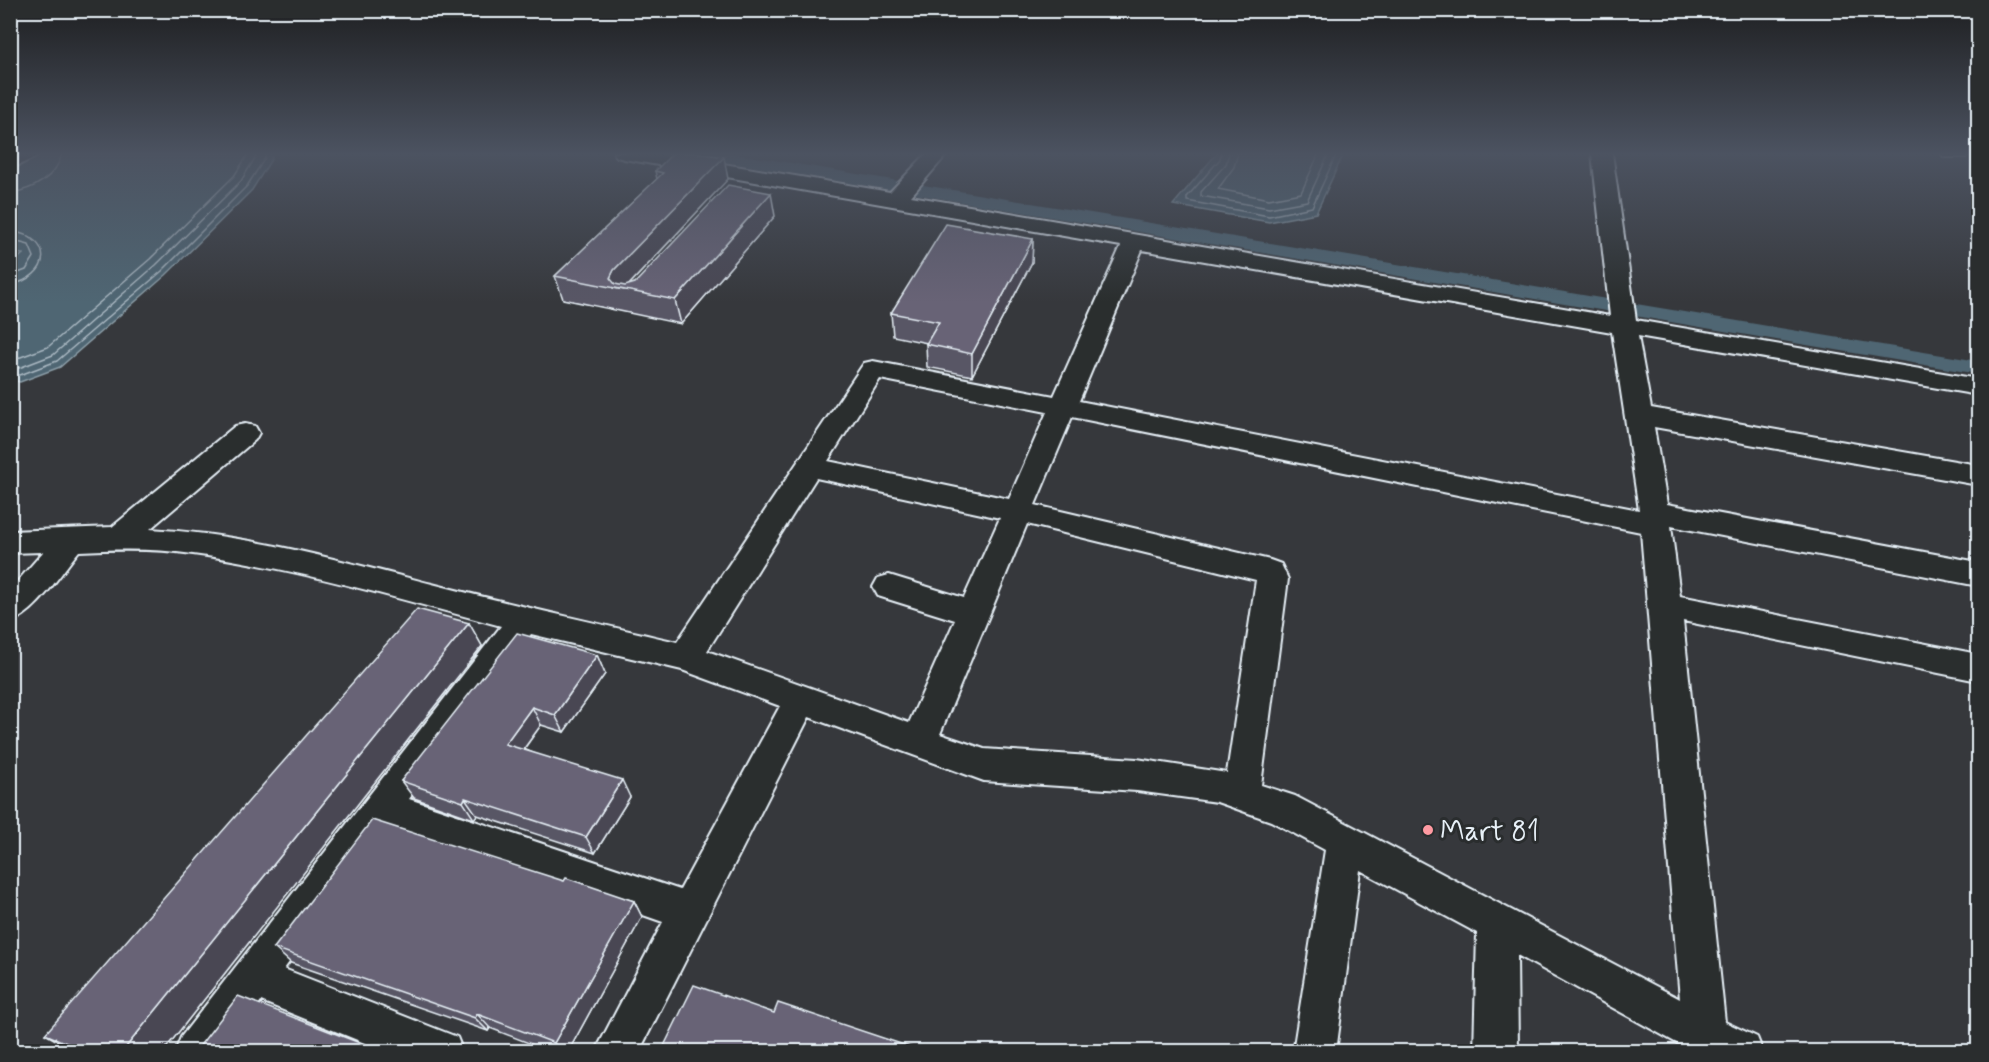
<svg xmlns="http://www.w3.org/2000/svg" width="1989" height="1062" font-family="Mynerve,sans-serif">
  <rect width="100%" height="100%" fill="#36383c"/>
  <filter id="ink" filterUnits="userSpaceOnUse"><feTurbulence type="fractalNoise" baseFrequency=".0167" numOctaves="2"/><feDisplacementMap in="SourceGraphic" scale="12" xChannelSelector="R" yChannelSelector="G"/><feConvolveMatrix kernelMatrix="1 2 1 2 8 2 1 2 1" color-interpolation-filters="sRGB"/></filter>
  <g filter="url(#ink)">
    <!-- water -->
    <g fill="#4f6673" stroke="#8c9ea8" stroke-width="1.5">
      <polygon points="44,153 271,153 272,158 252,190 166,275 60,367 20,382 10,380 11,264 23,254 11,253 11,171"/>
      <polygon points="1217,153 1344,153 1316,213 1269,222 1173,205"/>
    </g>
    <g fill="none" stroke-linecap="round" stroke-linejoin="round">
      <!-- shore -->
      <g stroke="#abb9c3" stroke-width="1.5">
        <polyline points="1221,153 1220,159 1187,197 1187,201 1269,216 1312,207 1337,153"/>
        <polyline points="1229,153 1226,164 1201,192 1201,196 1269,208 1307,201 1329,153"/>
        <polyline points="1238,153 1234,167 1218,189 1269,199 1301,193 1319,153"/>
        <path d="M10 193C33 190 57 177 62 153"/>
        <path d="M10 231C56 238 51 277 10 285"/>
        <polyline points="10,240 29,245 34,257 26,270 10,276"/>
        <polyline points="10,358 18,358 48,347 150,259 234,176 249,153"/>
        <polyline points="10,367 19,368 53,355 156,265 241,181 258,153"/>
        <polyline points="10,375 20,375 57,361 162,271 247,186 265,158 265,153"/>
      </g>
      <!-- canal -->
      <polygon fill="#4f6673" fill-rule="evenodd" points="694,153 731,153 1978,361 1978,374 702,158"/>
      <!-- minor casing -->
      <g stroke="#e8f1f8" stroke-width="4">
        <g id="minor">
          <polygon points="14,153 39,153 36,157 10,169 10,155"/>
          <path d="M614 153H659L890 192 927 153H948L911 196 1610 316 1592 153H1612L1636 320 1978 379V395L1638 336 1651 408 1978 465V485L1654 427 1667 504 1978 562V586L1671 526 1680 596 1978 654V681L1683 621 1725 1022 1757 1037 1763 1052H1686L1684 1047 1517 955 1518 1052H1474L1477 933 1360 870 1336 1052H1293L1325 850 1271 821 1217 802 1137 791 984 781 809 717 639 1052H595L663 922 389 826 284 969 457 1037 463 1052H387L261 1001 223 1052H175L181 1037 501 626C399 599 297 568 193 554 155 548 116 549 79 551 61 572 37 614 10 622V590L43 552 10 553V531L112 527 235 426 245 424 255 426 259 433 255 440 150 529C247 534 339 560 432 584 514 605 595 623 677 642L864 363 873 361 1054 396 1121 246 624 159 617 157ZM1142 250 1612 332 1639 510 1079 401ZM880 379 1047 412 1009 499 828 461ZM1072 417 1641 532 1680 999 1295 796 1261 785 1288 579 1281 564 1270 560 1035 505ZM816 478 1000 518 964 598 889 575 878 578 873 587 878 596 955 620 909 723 707 651ZM1027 524 1256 580 1227 773 1137 759 984 749 940 734ZM531 634 682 670 780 706 680 890 409 799Z"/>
          <polygon points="1941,153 1969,153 1966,157 1944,157"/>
        </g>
      </g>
      <!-- minor -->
      <use href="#minor" fill="#2a2d2e" fill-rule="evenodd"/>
    </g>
    <!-- wall -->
    <g fill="#595665" stroke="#e8f1f8" stroke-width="1.5">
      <polygon points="655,171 728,179 629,285 635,283 775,216 681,324 563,299 555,276 657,179"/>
      <polygon points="1033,239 1032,262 972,376 927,367 926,344 927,343 893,336 891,313"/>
      <polygon points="469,623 482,646 163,1052 77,1052 45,1034"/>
      <polygon points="597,655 605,674 564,732 541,725 524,749 630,797 595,853 477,815 474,819 414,798 401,781"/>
      <polygon points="564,881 634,901 642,917 568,1052 552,1052 490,1028 488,1031 291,963 274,948"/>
    </g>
    <!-- shaded-wall -->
    <g fill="#484653" stroke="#e8f1f8" stroke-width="1.5">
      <polygon points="724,157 728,179 624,290 613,288 610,278 614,270"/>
      <polygon points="771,193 775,216 681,324 675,300"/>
      <polygon points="1033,239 1032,262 972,376 972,354"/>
      <polygon points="469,623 482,646 163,1052 122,1052"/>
      <polygon points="597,655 605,674 564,732 555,715"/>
      <polygon points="532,707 541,725 515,761 505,744"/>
      <polygon points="622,780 630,797 595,853 586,837"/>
      <polygon points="465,798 477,815 474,819 463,802"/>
      <polygon points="634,901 642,917 568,1052 561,1052 554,1043"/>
      <polygon points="477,1014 490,1028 488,1031 475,1018"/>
    </g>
    <!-- building -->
    <g fill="#676476" stroke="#e8f1f8" stroke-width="1.5">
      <polygon points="673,153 699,153 724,157 614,270 610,278 615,284 625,286 635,283 728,185 771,193 675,300 555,276 663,173 655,171"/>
      <polygon points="946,224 1033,239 972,354 926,344 939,322 891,313"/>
      <polygon points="417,609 469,623 122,1052 88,1052 45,1034"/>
      <polygon points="517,633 597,655 555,715 532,707 505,744 622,780 586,837 465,798 463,802 401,781"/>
      <polygon points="372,820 564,881 566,878 634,901 554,1043 477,1014 475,1018 274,948"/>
      <polygon points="694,985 774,1013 778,1003 925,1052 661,1052"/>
      <polygon points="238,996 383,1052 195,1052"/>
    </g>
  </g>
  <!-- sky -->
  <linearGradient id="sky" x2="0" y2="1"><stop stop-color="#1e1f21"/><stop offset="0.51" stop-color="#4c5361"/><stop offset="1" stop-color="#4c5361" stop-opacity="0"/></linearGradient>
  <rect width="1989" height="302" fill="url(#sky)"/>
  <!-- markers -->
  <circle fill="#ff9aa2" stroke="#2a2d2e" stroke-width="2" cx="1428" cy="830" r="6"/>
  <g text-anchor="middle" stroke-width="6" stroke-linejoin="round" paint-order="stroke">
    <!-- near-poi labels -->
    <g font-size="28" fill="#e8f1f8" stroke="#2a2d2e" text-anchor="start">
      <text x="1440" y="840">Mart 81</text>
    </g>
  </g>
  <!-- margin -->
  <rect width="1989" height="1062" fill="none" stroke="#2a2d2e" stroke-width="36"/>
  <rect x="18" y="18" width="1953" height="1026" fill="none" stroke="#e8f1f8" stroke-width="2" filter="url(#ink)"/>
</svg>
